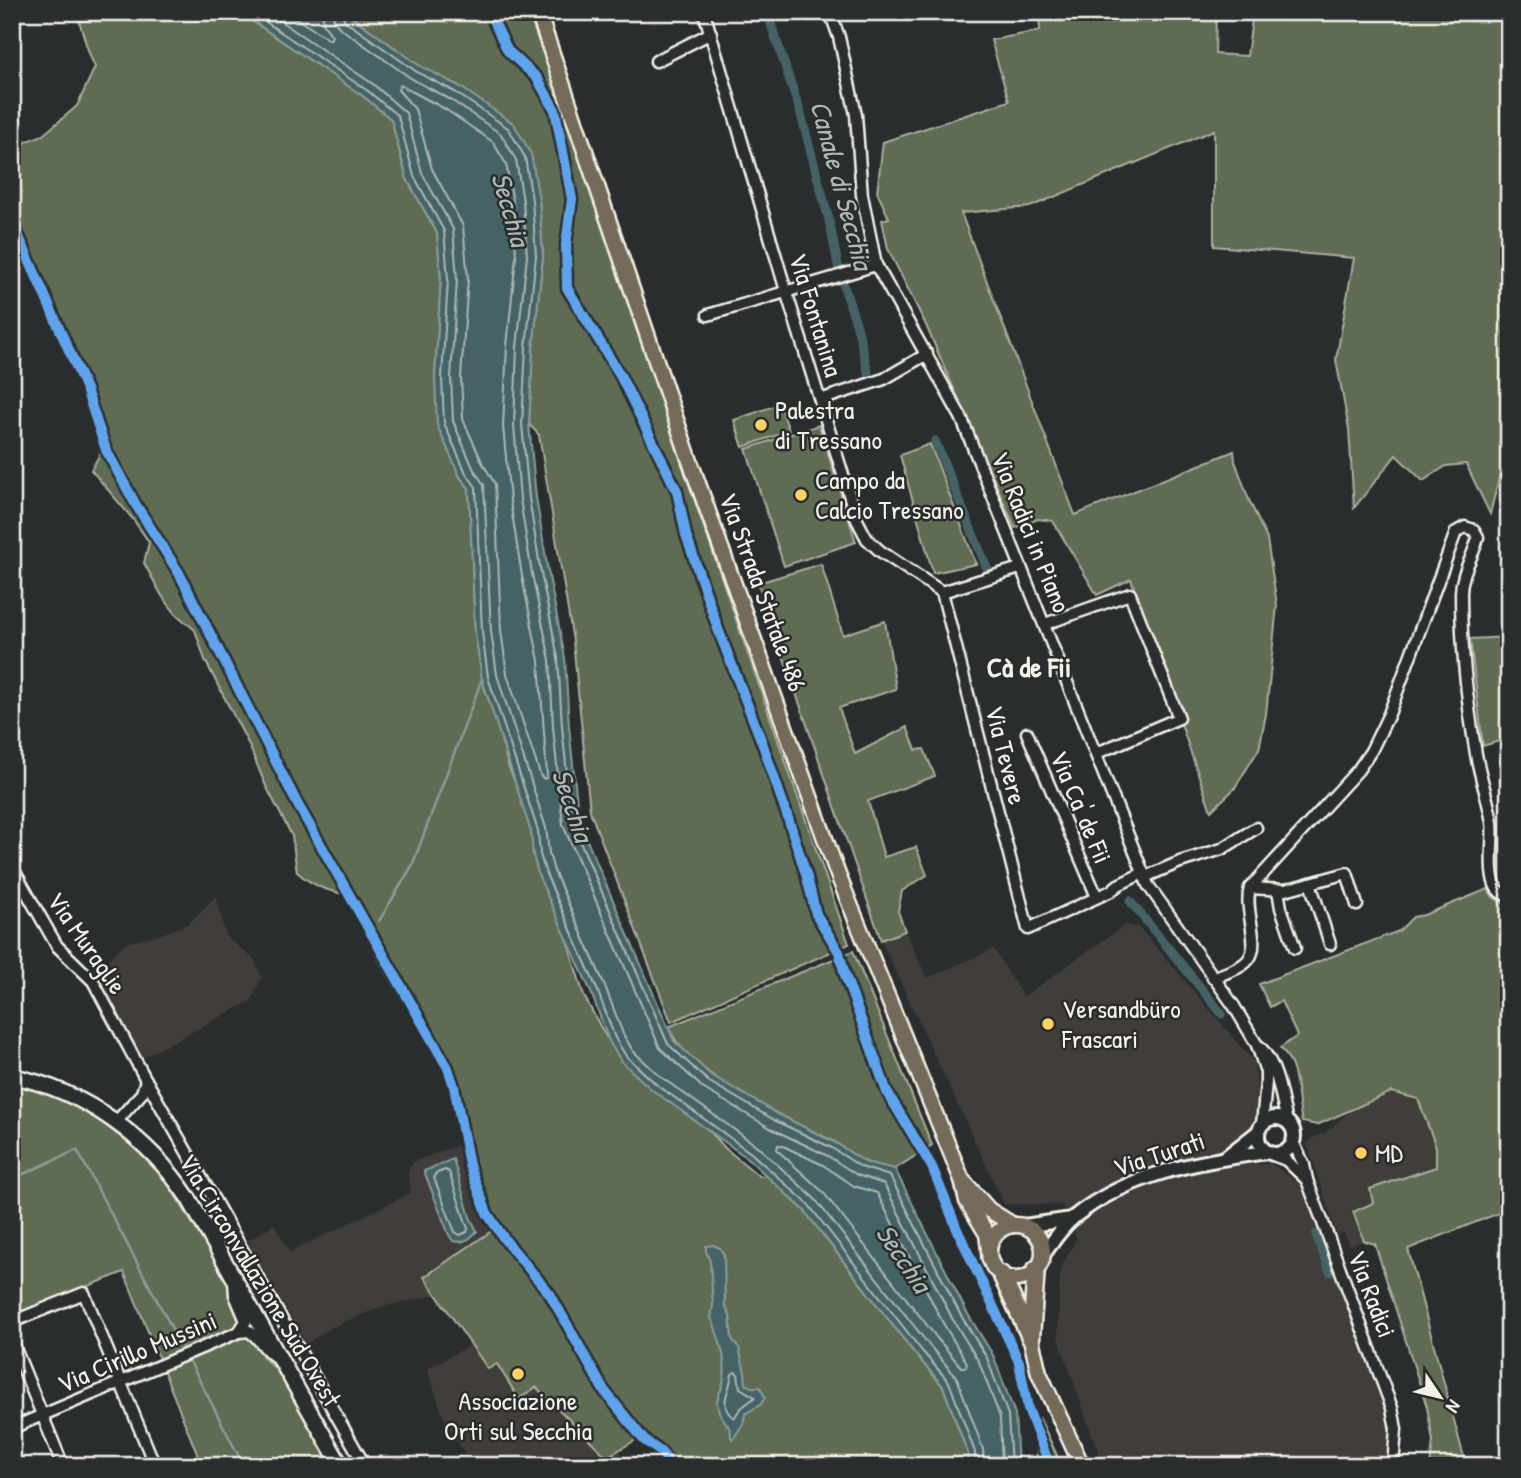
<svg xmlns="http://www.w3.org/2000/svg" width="1521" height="1478" font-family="'Patrick Hand',sans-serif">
  <rect width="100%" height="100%" fill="#2a2d2e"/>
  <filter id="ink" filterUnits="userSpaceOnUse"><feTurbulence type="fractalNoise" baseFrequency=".0143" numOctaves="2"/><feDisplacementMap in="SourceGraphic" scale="14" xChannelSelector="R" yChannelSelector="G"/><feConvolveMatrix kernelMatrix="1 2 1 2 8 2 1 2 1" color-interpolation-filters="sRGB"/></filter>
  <g filter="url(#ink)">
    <!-- built -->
    <g fill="#403d3b">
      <polygon points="216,896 226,937 254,959 262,977 251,1001 142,1058 94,974 125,943 159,935 188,924"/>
      <polygon points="1125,925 1140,928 1254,1062 1259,1106 1254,1129 1235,1142 1238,1165 1272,1164 1305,1188 1386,1407 1390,1453 1387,1466 1103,1466 1058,1337 1060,1269 1077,1238 1062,1205 1004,1204 881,940 905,931 927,978 994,949 1023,997"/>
      <polygon points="1391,1092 1418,1099 1436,1147 1436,1167 1370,1189 1373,1203 1350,1211 1364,1241 1349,1246 1344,1233 1337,1235 1307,1143 1312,1138 1326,1132 1350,1111"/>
      <polygon points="464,1143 477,1201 495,1234 526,1263 558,1302 628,1410 614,1426 624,1466 472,1466 445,1421 427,1369 470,1345 440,1294 381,1307 330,1328 306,1344 247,1241 274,1224 290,1252 411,1193 408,1172 413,1162"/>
    </g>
    <!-- green -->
    <g fill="#5f6c53" stroke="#aaae9e" stroke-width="2">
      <path d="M76 12H239L363 96 391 119 407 179 437 233 441 278 435 378 460 477 469 488 475 633 484 687 496 720 509 768 532 823 584 996 605 1035 626 1059 695 1115 725 1148 759 1176 766 1175 803 1209 916 1355 943 1386 968 1454V1466H674L661 1449 651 1443 603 1383 558 1302 526 1263 505 1243 545 1295 601 1393 639 1438 607 1457 536 1387 519 1399 497 1364 488 1369 424 1277 493 1230 477 1201 469 1169 458 1101 447 1070 411 1015 377 957 348 895C327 891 313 886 297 872L292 836 265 784 249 745 205 660 195 630 176 614 162 596 144 563 149 542 132 518 91 470 104 447 48 298 12 224V155L27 141 43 135 77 106 95 67C86 49 83 31 76 12Z"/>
      <polygon points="345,12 528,12 618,262 682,464 849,944 671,1022 590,811 573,641 539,435 529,424 533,348 543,256 539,199 513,124 459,86 420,66"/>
      <polygon points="1039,12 1216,12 1215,54 1247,56 1253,12 1509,12 1509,454 1502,466 1490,514 1466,464 1446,466 1423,481 1396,455 1354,508 1349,429 1336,360 1354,258 1214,246 1214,130 1030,207 961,213 1075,515 1234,451 1235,461 1249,500 1267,539 1277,605 1266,714 1259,749 1234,789 1211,811 1131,579 1097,595 1053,521 1038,519 1015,528 925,323 888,249 882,220 889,218 877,192 883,142 1009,101 991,40 1040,31"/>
      <polygon points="780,404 789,431 743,447 734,420"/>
      <polygon points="819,425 856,542 784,566 746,449"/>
      <polygon points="930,444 976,564 933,573 900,455"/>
      <polygon points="821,564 843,635 885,621 896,689 839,708 855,754 907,727 916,750 924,749 935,776 868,801 884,857 916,847 927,875 902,891 898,911 905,931 881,940 758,583"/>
      <polygon points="1509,637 1509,738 1483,746 1470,639"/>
      <path d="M1488 889 1493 897 1509 907V1209L1408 1249 1466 1465 1430 1466 1433 1441 1427 1407 1375 1244 1364 1241 1353 1212 1373 1203 1370 1189 1436 1167V1147L1418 1099 1391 1092 1317 1125 1302 1122C1296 1097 1300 1067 1280 1048L1297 1036 1281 1001 1270 1007 1259 984 1399 931 1413 917 1424 915Z"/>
      <path d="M853 951 932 1145 895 1169C884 1167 872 1165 863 1161 852 1155 842 1146 831 1140 784 1117 689 1076 668 1027Z"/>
      <polygon points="12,1084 62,1099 100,1120 131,1143 164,1177 226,1278 232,1304 264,1358 282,1375 332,1466 202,1466 124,1272 12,1316"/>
      <polygon points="1039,1417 1062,1466 1036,1466"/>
    </g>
    <!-- water -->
    <g fill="#456366" stroke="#8b9c9a" stroke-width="2">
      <polygon points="239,12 345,12 420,66 459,86 514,124 531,154 539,199 543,256 533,348 529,424 536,497 548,571 565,658 569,726 579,822 674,1041 711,1075 778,1114 836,1143 865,1162 895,1169 966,1311 993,1355 1015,1414 1018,1466 968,1466 968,1454 943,1386 916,1355 803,1209 747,1158 651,1089 621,1061 609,1041 591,992 539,877 533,855 531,832 482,679 475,633 469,488 460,477 437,425 435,378 441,278 437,233 407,179 391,119 363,96"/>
      <path d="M453 1159 470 1217 477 1231C470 1239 463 1244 453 1241L449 1235 424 1171Z"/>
      <path d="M713 1245 720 1248 724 1255 725 1305 730 1316 732 1339 739 1348 745 1373 746 1384 751 1387H760L765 1398 760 1405 745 1414 743 1424 733 1439 731 1437C732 1423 717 1418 717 1403 717 1396 722 1390 723 1383 728 1362 720 1343 714 1324L711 1318 713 1305 710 1261 706 1251V1246Z"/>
    </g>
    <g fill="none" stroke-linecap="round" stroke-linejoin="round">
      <!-- shore -->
      <g stroke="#aeb8b4" stroke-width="2">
        <polyline points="251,12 368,91 398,116 414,176 444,231 448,279 442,377 444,423 466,473 476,487 482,632 488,677 538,831 540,854 546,874 597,989 615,1038 626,1056 656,1084 751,1153 808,1204 922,1351 949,1382 975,1452 975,1466"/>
        <polyline points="267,12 373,84 406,113 422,173 453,229 457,279 451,377 453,421 473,468 484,485 491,631 497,675 546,828 549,853 554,871 605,986 623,1034 633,1051 661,1077 757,1146 815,1199 929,1345 957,1378 983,1449 984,1466"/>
        <polyline points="286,12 330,40 332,36 324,25 322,12"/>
        <polyline points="333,12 334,21 340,28 412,79 451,100 501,134 516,160 523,201 527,256 517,347 514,425 520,499 532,574 550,660 553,727 563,825 660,1048 704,1089 770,1128 828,1156 857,1175 884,1184 952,1318 979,1362 1000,1417 1002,1466"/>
        <polyline points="341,12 345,21 417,72 455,92 508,128 525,157 532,200 536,256 526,347 522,424 529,498 541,573 558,658 562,726 572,823 668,1044 708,1081 774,1120 832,1148 861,1167 890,1176 960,1314 987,1358 1008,1415 1011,1466"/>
        <polygon points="400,85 445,109 493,142 506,164 513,202 516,256 507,346 503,426 510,501 522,576 539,661 547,776 545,779 541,777 507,674 501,630 495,484 482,462 463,419 461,377 468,279 463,226 432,169 415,109 398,90"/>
        <polygon points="778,1145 781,1145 823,1165 854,1186 877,1193 943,1323 967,1363 966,1367 961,1367 937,1338 823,1192 777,1150"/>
        <polygon points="445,1170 449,1172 468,1229 467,1232 460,1235 455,1232 434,1178 435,1174"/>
        <path d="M735 1372 738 1374 740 1388 755 1397 740 1409 734 1418C717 1406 730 1391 732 1374Z"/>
      </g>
      <!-- stream -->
      <g stroke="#8b9c9a" stroke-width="2.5">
        <polyline points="379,921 412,866 482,679"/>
        <polyline points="12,1179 77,1150 182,1347"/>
        <polyline points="189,1360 244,1466"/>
      </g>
      <!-- canal -->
      <g stroke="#456366" stroke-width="9">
        <polyline points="767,12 800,111 829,220 840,275 857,326 868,372"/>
        <polyline points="935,441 989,573"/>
        <polyline points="1130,901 1222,1014"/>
        <polyline points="1316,1234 1330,1272"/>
      </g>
      <!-- minor casing -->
      <g stroke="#f4f1e8" stroke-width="15">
        <g id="minor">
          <polyline points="704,12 786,291 857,520 867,539 880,551 942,592"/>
          <polyline points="830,12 839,37 856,115 862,195 876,265 961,417 1148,885 1234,1006 1257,1045"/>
          <polyline points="656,61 711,33"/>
          <polyline points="708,315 876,265"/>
          <polyline points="820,400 884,379 927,354"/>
          <polyline points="942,592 1028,929 1111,891 1118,885 1143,873"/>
          <polyline points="942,592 1020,568"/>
          <polyline points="1045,624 1130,594 1179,718 1097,753"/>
          <polyline points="1027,733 1097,897"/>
          <polyline points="12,867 57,946 93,981 146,1080 365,1466"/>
          <polyline points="1145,877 1180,862 1222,849 1256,828"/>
          <polyline points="1310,883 1330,944"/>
          <polyline points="1250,888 1285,890 1347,873 1357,905"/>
          <polyline points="1278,890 1281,908 1295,948"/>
          <path d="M1213 978C1224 973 1241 969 1248 960 1262 944 1243 910 1250 888L1358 770 1371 751 1389 714 1456 532 1465 527 1474 530 1478 537C1474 556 1461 572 1461 593 1461 646 1467 702 1476 754 1480 777 1488 799 1492 822 1495 840 1483 891 1507 895L1509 892"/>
          <polyline points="1260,1047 1257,1045 1266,1072 1266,1082 1262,1125"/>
          <path d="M1260 1047C1278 1066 1281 1097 1287 1122"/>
          <polyline points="116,1122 142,1093 146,1080"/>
          <polyline points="1293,1142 1304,1165 1307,1180 1392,1408 1396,1429 1393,1466"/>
          <polyline points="1273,1155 1286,1160 1307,1180"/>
          <polyline points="234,1281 235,1295 246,1321 239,1332"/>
          <polyline points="12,1322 84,1293 155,1466"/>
          <polyline points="12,1341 63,1466"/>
          <path d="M12 1428 239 1332 249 1331C264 1342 262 1350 280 1360"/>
        </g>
      </g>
      <!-- tertiary casing -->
      <g stroke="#f4f1e8" stroke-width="18">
        <g id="tertiary">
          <circle cx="1276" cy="1136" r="18"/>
          <polyline points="1226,1157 1258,1132"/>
          <polyline points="1024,1226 1072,1219"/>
          <path d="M1043 1255C1052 1242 1062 1227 1074 1217 1129 1173 1200 1161 1267 1152"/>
        </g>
      </g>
      <!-- secondary casing -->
      <g stroke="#f4f1e8" stroke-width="19">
        <path id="secondary" d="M12 1076C85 1091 148 1137 189 1199L341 1466"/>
      </g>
      <!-- primary casing -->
      <g stroke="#f4f1e8" stroke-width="19">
        <g id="primary">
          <polyline points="538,12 691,464 838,875 962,1180 967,1201 987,1234 989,1249"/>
          <polyline points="964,1182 989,1210 1013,1225"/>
          <circle cx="1016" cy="1252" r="27"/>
          <polyline points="1031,1339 1039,1373 1082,1466"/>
        </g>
      </g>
      <!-- trunk casing -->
      <g stroke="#f4f1e8" stroke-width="21">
        <g id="trunk">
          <polyline points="1001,1274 1031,1339"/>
          <polyline points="1031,1337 1036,1269"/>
        </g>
      </g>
      <!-- minor -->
      <use href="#minor" stroke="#2a2d2e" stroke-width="10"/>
      <!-- tertiary -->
      <use href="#tertiary" stroke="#2a2d2e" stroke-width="12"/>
      <!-- secondary -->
      <use href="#secondary" stroke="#2a2d2e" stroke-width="14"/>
      <!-- primary -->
      <use href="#primary" stroke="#746a5a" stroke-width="14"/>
      <!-- trunk -->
      <use href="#trunk" stroke="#746a5a" stroke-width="16"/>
      <!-- cycleway casing -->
      <g stroke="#2a2d2e" stroke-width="15">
        <g id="cycleway">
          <polyline points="489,12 508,51 537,78 555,110 572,199 566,245 567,288 620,375 677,491 686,535 718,629 763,745 789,821 806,874 816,914 839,952 845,975 887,1092 932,1167 957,1229 1019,1362 1028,1409 1050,1466"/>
          <polyline points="12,221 86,389 106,450 136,505 179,573 298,805 448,1068 454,1086 469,1165 487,1213 505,1240 550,1294 603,1389 644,1440 661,1452 672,1466"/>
        </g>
      </g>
      <!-- cycleway -->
      <use href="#cycleway" stroke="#60a3ed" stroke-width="10"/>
    </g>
  </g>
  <!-- markers -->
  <g fill="#ffd166" stroke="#2a2d2e" stroke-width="2.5">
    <circle cx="761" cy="425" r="7"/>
    <circle cx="801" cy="495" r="7"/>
    <circle cx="1048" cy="1024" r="7"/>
    <circle cx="1361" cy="1153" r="7"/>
    <circle cx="518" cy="1374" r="7"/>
  </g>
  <g text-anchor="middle" stroke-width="5" stroke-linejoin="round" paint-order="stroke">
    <!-- street labels -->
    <g font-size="26" fill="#f4f1e8" stroke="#2a2d2e">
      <text transform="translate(816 315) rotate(73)" y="9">Via Fontanina</text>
      <text transform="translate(1031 532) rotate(68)" y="9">Via Radici in Piano</text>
      <text transform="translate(763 592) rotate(70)" y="9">Via Strada Statale 486</text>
      <text transform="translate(1006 755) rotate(76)" y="9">Via Tevere</text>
      <text transform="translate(1081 807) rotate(67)" y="9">Via Ca' de Fii</text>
      <text transform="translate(87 943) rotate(55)" y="9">Via Muraglie</text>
      <text transform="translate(1159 1154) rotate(-18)" y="9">Via Turati</text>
      <text transform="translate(260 1280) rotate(59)" y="9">Via Circonvallazione Sud Ovest</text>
      <text transform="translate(1372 1294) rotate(69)" y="9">Via Radici</text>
      <text transform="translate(137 1352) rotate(-23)" y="9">Via Cirillo Mussini</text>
    </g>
    <!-- poi labels -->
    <g font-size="26" fill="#f4f1e8" stroke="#2a2d2e" text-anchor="start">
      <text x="775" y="419">Palestra<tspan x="775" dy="30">di Tressano</tspan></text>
      <text x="815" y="489">Campo da<tspan x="815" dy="30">Calcio Tressano</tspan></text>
      <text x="1062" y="1018">Versandbüro<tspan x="1062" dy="30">Frascari</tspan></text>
      <text x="1375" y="1162">MD</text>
      <text x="518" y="1410" text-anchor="middle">Associazione<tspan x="518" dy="30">Orti sul Secchia</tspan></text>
    </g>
    <!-- water labels -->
    <g font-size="28" font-style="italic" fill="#aeb8b4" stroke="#2a2d2e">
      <text transform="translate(842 185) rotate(75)" y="10">Canale di Secchia</text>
      <text transform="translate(511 209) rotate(74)" y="10">Secchia</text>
      <text transform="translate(573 805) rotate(71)" y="10">Secchia</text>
      <text transform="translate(904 1258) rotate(56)" y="10">Secchia</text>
    </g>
    <!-- neighbourhood labels -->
    <g font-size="28" font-weight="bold" fill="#f4f1e8" stroke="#2a2d2e">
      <text x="1029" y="677">Cà de Fii</text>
    </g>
  </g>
  <!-- margin -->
  <rect width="1521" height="1478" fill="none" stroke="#2a2d2e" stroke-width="42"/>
  <rect x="21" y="21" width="1479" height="1436" fill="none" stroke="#f4f1e8" stroke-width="2.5" filter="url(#ink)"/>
  <!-- north arrow -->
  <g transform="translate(1440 1397) rotate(125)" stroke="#2a2d2e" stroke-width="5" paint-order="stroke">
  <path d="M0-5L12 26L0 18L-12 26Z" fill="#f4f1e8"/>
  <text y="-10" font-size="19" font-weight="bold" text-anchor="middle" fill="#f4f1e8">N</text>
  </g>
</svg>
